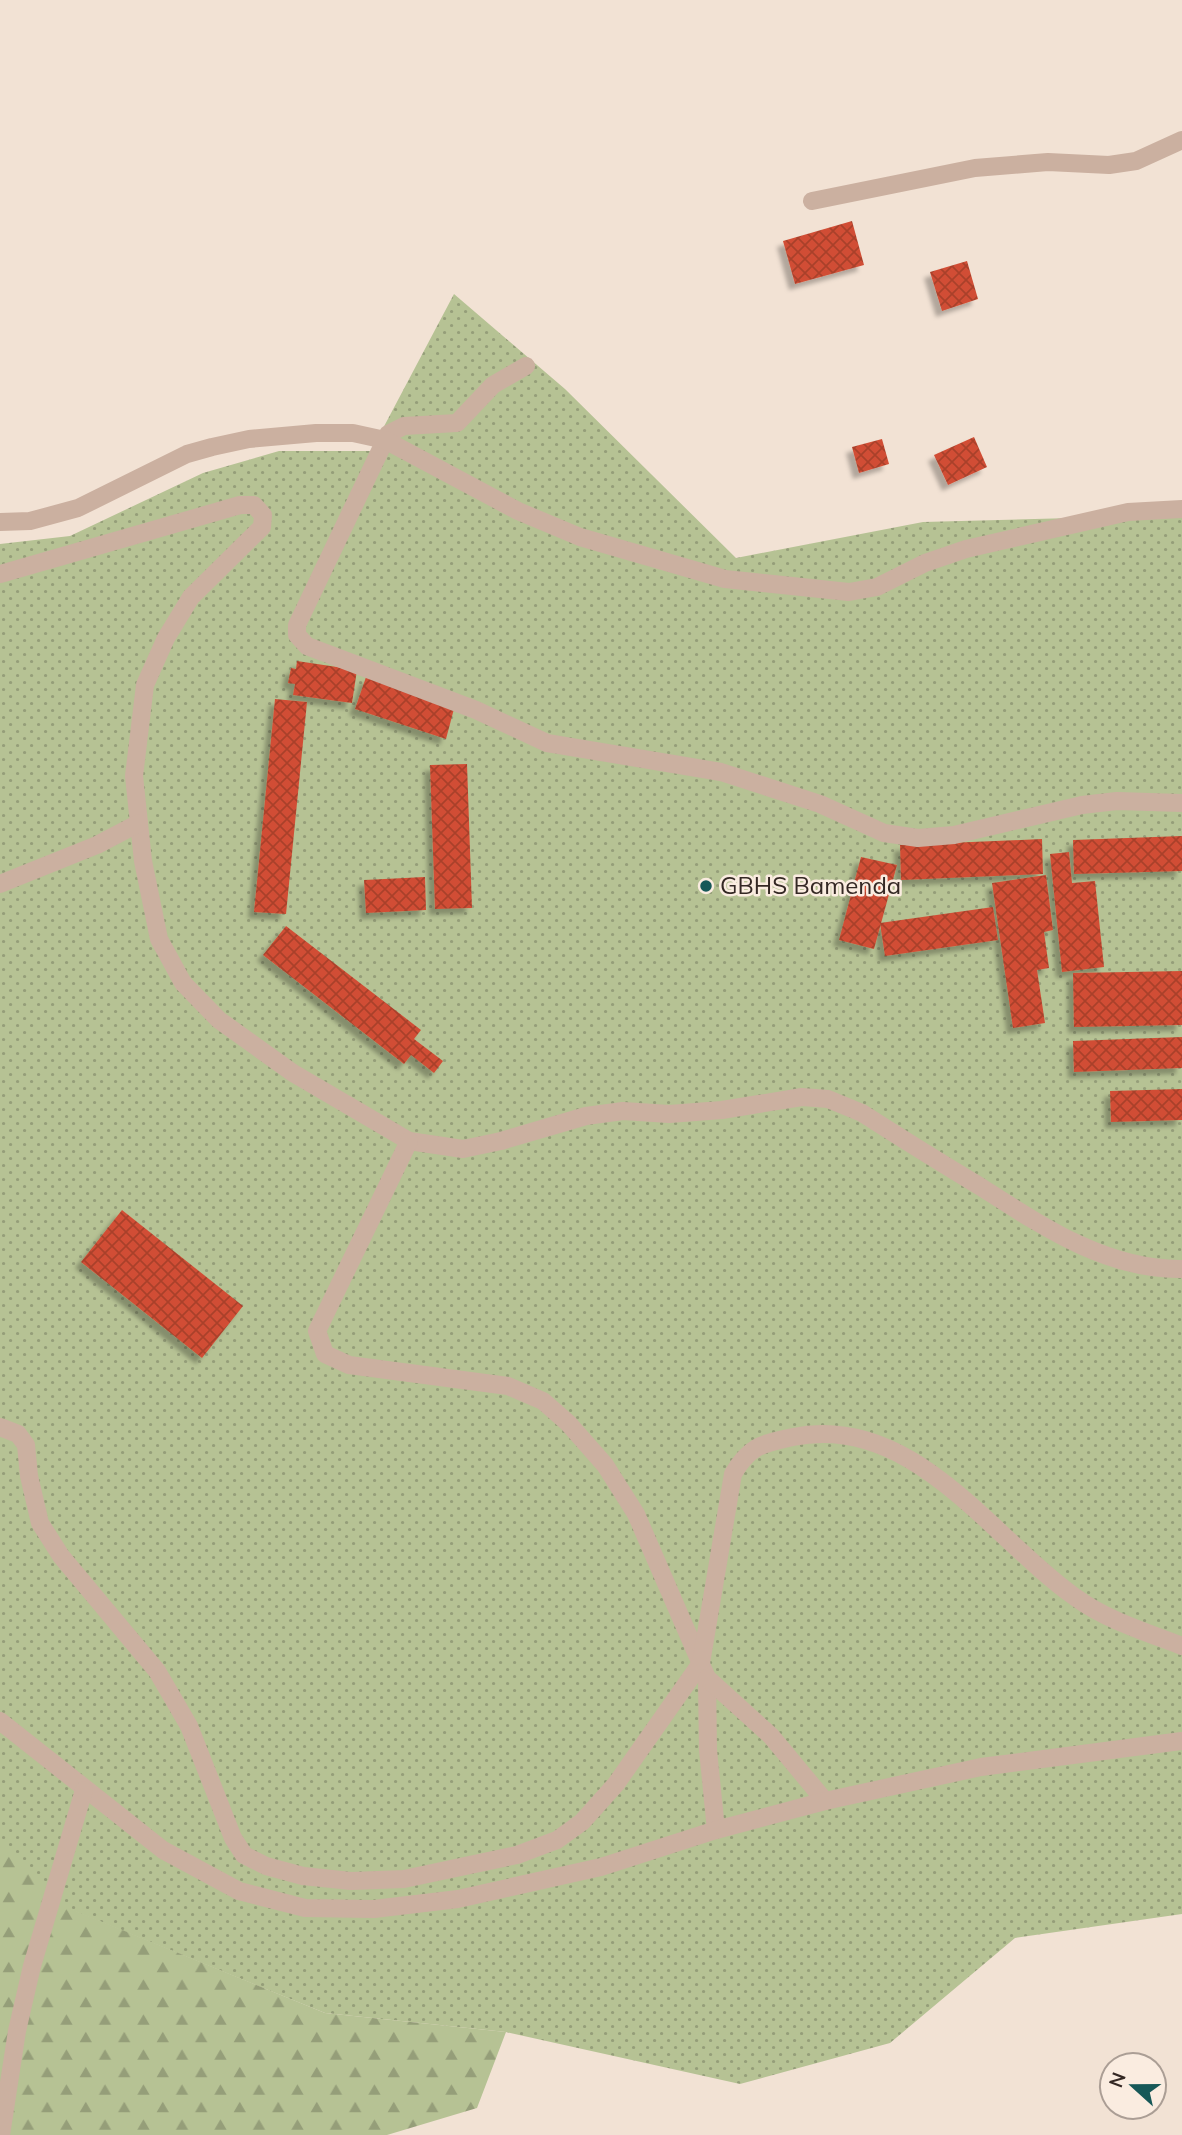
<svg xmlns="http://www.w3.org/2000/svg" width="1182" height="2135" font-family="Mulish,sans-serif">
  <defs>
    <pattern id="grass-dots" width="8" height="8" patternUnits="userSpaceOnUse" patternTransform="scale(1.75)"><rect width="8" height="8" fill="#b6c294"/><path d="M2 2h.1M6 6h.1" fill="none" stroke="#959e79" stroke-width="1.8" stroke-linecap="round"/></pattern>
    <pattern id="forest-firs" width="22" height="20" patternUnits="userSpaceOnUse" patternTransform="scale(1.75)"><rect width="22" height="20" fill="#b6c294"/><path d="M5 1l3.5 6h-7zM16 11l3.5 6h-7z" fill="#959e79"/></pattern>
    <pattern id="building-cross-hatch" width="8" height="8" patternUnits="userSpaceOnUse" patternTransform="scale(1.75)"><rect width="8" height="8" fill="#d14e34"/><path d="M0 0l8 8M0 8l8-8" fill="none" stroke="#aa412c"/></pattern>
    <filter id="shadow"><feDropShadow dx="-6" dy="6" stdDeviation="2" flood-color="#0004"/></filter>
  </defs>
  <rect width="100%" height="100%" fill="#f2e2d4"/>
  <!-- grass -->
  <polygon fill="url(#grass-dots)" points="454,294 565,389 736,558 923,522 1182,515 1182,1914 1015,1938 890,2043 740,2084 506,2032 325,2013 52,1902 0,1851 0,544 70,536 203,473 279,451 371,451"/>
  <!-- forest -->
  <polygon fill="url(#forest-firs)" points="0,1844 71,1909 325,2013 506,2032 477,2108 387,2135 0,2135"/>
  <!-- building -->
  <g fill="url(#building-cross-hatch)" filter="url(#shadow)">
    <polygon points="852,221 864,265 795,284 783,241"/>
    <polygon points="967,261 978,299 942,311 930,272"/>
    <polygon points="974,437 987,467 948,485 934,455"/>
    <polygon points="882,439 889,464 859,473 852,447"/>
    <polygon points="297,661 357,670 352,703 293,695 295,684 288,683 291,668 296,669"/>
    <polygon points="366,677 455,705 446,739 355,709"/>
    <polygon points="275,699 307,702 286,914 254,912"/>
    <polygon points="467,764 472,908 435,909 430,765"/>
    <polygon points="1182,836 1182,871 1074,874 1073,840"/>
    <polygon points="1042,839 1043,874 901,880 900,845"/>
    <polygon points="1069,852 1072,883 1095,881 1104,967 1062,972 1050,854"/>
    <polygon points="861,857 897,865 874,949 839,940"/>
    <polygon points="1046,875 1053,930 1044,932 1049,968 1037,970 1045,1023 1013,1028 992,883"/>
    <polygon points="425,877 426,910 366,913 364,880"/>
    <polygon points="993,907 998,940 885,956 880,923"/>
    <polygon points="286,926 421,1030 414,1039 443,1061 434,1073 411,1055 404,1064 263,955"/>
    <polygon points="1182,971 1182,1025 1074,1027 1073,973"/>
    <polygon points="1182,1037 1182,1068 1074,1072 1073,1041"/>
    <polygon points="1182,1089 1182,1120 1111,1122 1110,1091"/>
    <polygon points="122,1210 243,1306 202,1358 81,1262"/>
  </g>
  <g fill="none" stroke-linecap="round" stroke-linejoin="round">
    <!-- minor -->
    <g stroke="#cbb0a0" stroke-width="18">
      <polyline points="812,201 975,168 1048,162 1109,165 1136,161 1182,140"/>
      <polyline points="526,366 493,385 457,423 404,426 388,434 297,625 297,635 307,646 476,710 547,743 721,772 820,804 884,833 918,838 954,835 1082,805 1117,801 1182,803"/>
      <polyline points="0,522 30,521 78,508 187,454 212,447 249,439 316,433 353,433 385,440 518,511 580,537 725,579 849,592 877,587 925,563 966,549 1128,512 1182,509"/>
      <path d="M0 574 240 505H254L263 515 262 527 191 597 166 638 145 685 134 776 143 861 159 939 183 983 219 1020 293 1073 409 1141 463 1149 501 1141 586 1116 623 1111 669 1114 722 1110 802 1097 828 1099 862 1113C901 1138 941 1163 981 1187 1042 1226 1106 1270 1182 1269"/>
      <polyline points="0,884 97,845 139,823"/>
      <polyline points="409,1141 317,1331 325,1354 349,1365 508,1386 543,1401 568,1423 605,1465 636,1514 707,1678 708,1750 716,1830"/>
      <path d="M0 1427 18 1434 26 1445 29 1476 40 1523 61 1556 157 1671 189 1726 233 1838 244 1855 266 1866 303 1876 351 1881 404 1879 517 1855 557 1840 582 1822 616 1784 701 1663 733 1474C750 1445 762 1444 793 1437 913 1413 990 1537 1075 1597 1106 1620 1146 1632 1182 1646"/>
      <polyline points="707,1678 771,1736 825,1801"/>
      <polyline points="0,1721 163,1850 239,1891 305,1908 374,1909 458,1899 601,1867 716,1830 825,1801 981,1767 1182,1741"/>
      <polyline points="1,2135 17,2031 32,1966 84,1790"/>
    </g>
  </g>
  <!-- markers -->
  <circle fill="#165858" stroke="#faece0" stroke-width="2.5" cx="706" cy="886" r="7"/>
  <g text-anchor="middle" stroke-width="5" stroke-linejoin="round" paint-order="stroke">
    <!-- poi labels -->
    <g font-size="24" fill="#342824" stroke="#faece0" text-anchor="start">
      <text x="720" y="894">GBHS Bamenda</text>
    </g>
  </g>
  <!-- north arrow -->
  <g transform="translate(1133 2086) rotate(291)"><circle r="33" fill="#faece0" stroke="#ab9e95" stroke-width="2"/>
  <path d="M0-5L12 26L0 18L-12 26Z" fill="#165858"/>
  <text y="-10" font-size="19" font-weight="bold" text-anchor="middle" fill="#342824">N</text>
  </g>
</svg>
